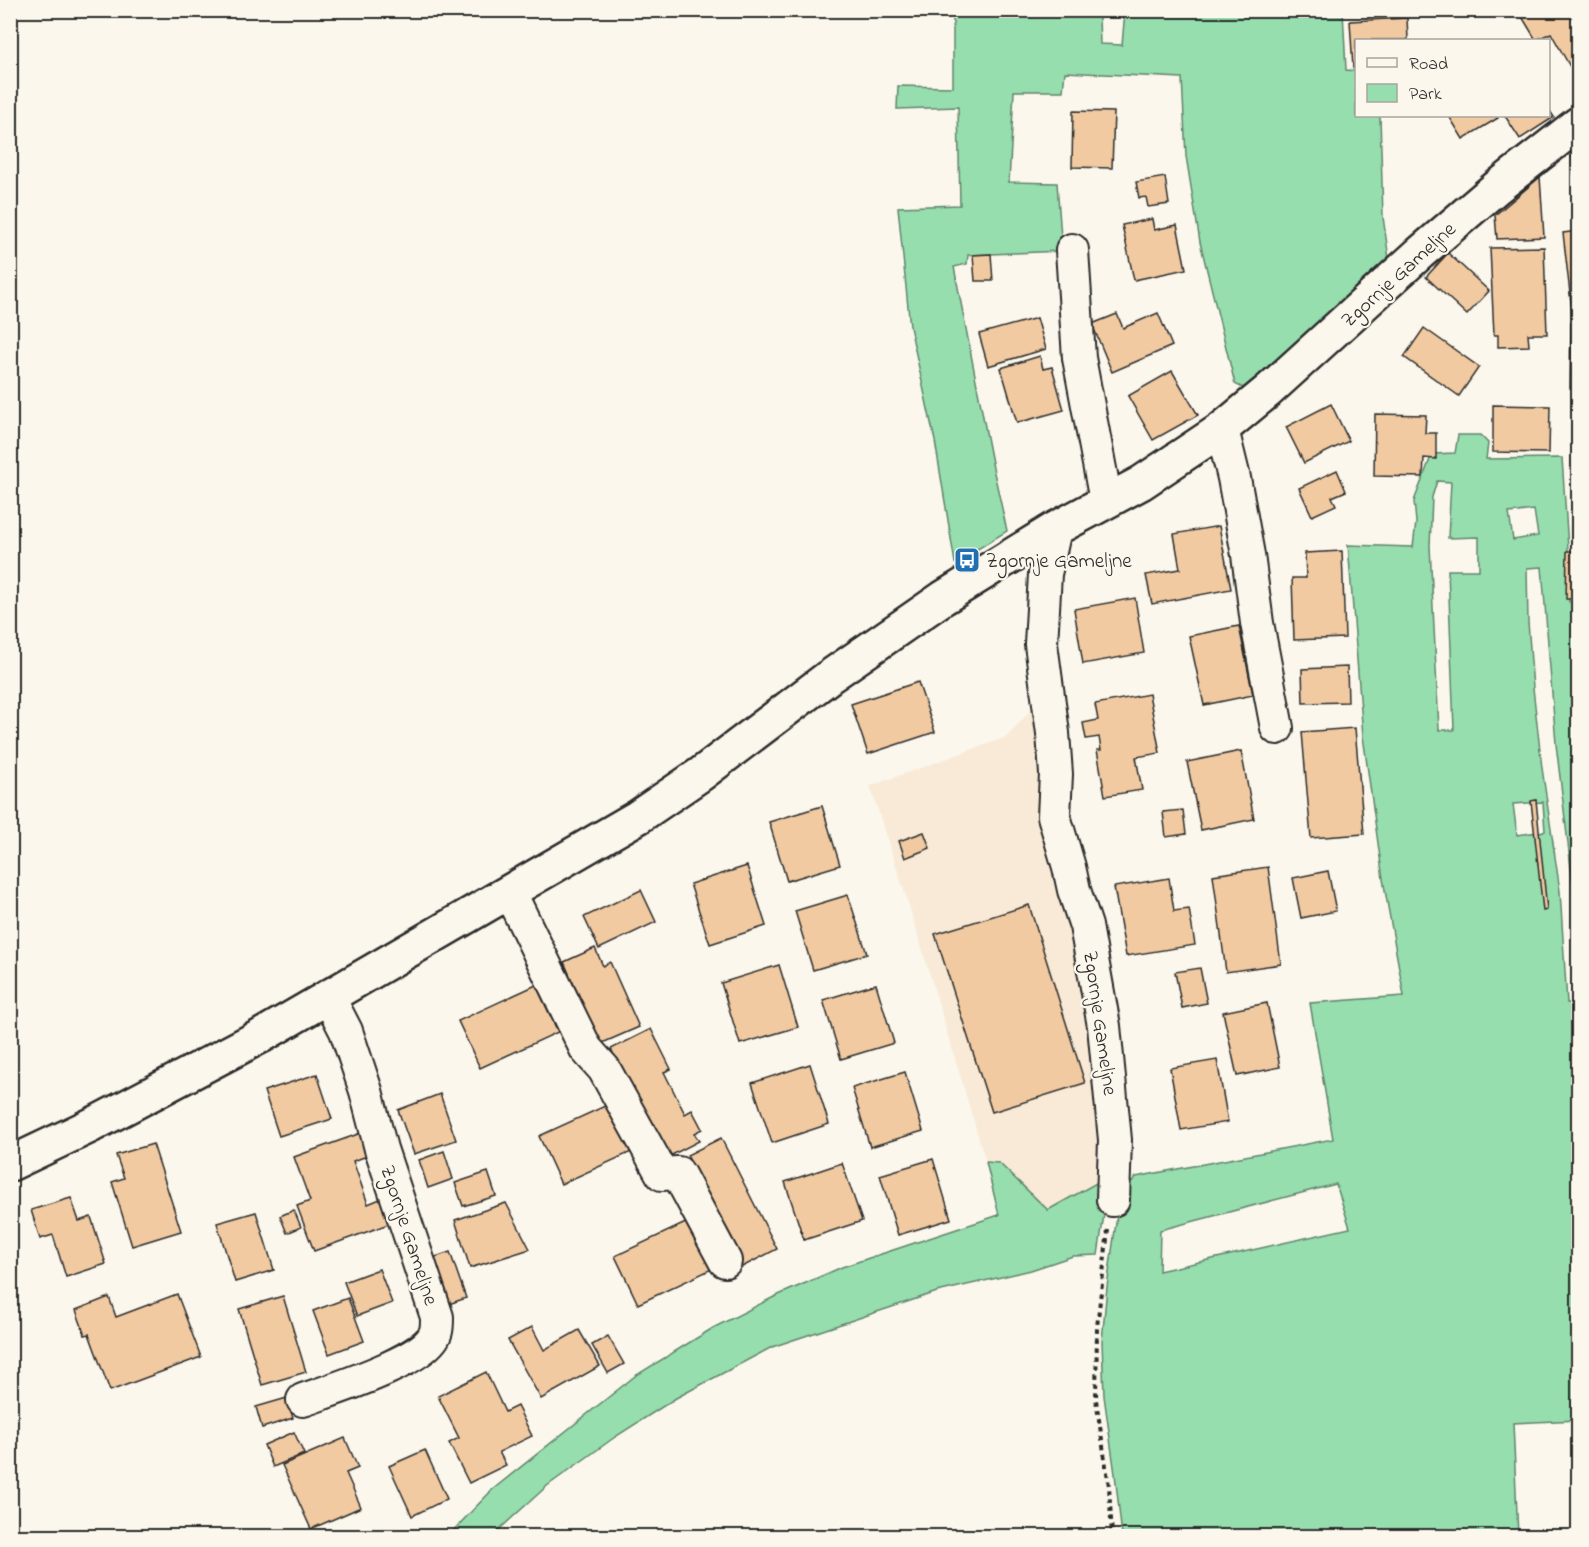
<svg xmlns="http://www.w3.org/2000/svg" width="1589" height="1547" font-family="'Indie Flower',sans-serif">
  <rect width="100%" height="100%" fill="#fbf7ec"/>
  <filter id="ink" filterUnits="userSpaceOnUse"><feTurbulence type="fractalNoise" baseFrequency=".0167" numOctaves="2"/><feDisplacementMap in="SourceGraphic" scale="12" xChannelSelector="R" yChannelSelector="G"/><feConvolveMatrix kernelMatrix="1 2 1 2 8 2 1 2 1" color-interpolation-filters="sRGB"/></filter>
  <g filter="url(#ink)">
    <!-- built -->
    <polygon fill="#f8ead6" points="1041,698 1080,927 1107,1177 1048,1210 1000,1163 986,1162 912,915 870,786 1007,737"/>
    <!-- green -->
    <g fill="#96dead" stroke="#60846c" stroke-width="1.5" fill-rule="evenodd">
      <polygon points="953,11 1074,11 1074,13 1099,18 1100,44 1122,45 1125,11 1343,11 1346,70 1356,71 1356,116 1380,116 1383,217 1390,266 1322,320 1247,390 1235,384 1200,242 1186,156 1182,78 1065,72 1063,91 1014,91 1009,182 1057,183 1062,251 968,255 967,264 954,267 993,468 1007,531 955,563 935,441 910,327 898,207 960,205 958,107 897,109 898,86 953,87"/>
      <path d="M1458 435H1480L1488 443 1486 459 1562 458 1568 548 1569 602 1578 601V926L1556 744 1542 567 1527 568 1528 622 1533 688 1542 768 1560 891 1567 1003H1578V1420L1513 1423 1518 1536H1122L1115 1474 1104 1396 1102 1341 1107 1287 1120 1194 1136 1177 1333 1139 1310 1003 1404 996 1383 879 1363 736 1348 545 1413 547 1416 522 1414 501 1432 454 1455 453ZM1437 481 1451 482 1448 538 1479 537V570H1448L1454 730H1439L1430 546 1432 497ZM1534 510 1538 536 1513 540 1509 513ZM1543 802 1545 831 1517 835 1513 804ZM1336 1184 1350 1228 1159 1271 1160 1230Z"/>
      <polygon points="986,1162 999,1163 1048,1210 1107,1177 1106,1201 1098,1255 1073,1256 1031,1270 937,1292 772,1347 676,1398 615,1437 547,1486 492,1536 448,1536 492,1490 635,1376 713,1328 774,1297 842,1267 999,1215"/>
    </g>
    <!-- building -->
    <g fill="#f1caa1" stroke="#2b2b2b" stroke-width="1.5">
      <polygon points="1530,10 1578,10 1578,81 1551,33 1536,40 1521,15"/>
      <polygon points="1407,18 1408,40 1356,40 1356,68 1353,68 1350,21"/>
      <polygon points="1548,108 1554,117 1520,139 1505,116 1548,116"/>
      <polygon points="1073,111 1114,112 1112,168 1072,167"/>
      <polygon points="1449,116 1496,116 1498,118 1463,139"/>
      <polygon points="1578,154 1578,188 1576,188 1572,155"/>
      <polygon points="1165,177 1169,204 1148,207 1146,197 1139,198 1136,182"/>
      <polygon points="1540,177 1544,237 1497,239 1495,215"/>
      <polygon points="1152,219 1154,230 1177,225 1186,269 1134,280 1122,225"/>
      <polygon points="1578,231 1578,310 1572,311 1563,233"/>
      <polygon points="1544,247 1547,334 1528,334 1529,346 1498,347 1498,335 1494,335 1490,248"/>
      <polygon points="1448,253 1489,291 1467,315 1426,277"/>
      <polygon points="991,254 993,281 975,281 973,255"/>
      <polygon points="1158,313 1172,346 1112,372 1092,324 1117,314 1123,328"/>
      <polygon points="1037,318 1046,349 988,366 979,334"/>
      <polygon points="1571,323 1578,323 1578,388 1570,388"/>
      <polygon points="1424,328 1479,367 1459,396 1404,357"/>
      <polygon points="1040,356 1043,369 1052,367 1064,410 1017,423 1001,368"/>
      <polygon points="1172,371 1198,415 1153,440 1128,396"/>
      <polygon points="1331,404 1349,441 1304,463 1286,427"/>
      <polygon points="1493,405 1550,406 1549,453 1493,452"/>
      <polygon points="1375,414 1426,415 1425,433 1436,433 1436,459 1424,458 1423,477 1374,476"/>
      <polygon points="1337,470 1346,491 1332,497 1336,505 1312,516 1299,488"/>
      <polygon points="1219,526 1231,589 1152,604 1146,575 1180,569 1174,534"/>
      <polygon points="1342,551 1345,638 1294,640 1292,578 1306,578 1305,553"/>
      <polygon points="1567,551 1578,551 1578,599 1566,599"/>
      <polygon points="1135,598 1144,653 1083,664 1074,609"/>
      <polygon points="1239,626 1253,695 1204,705 1189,636"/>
      <polygon points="1347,667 1348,702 1303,703 1302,669"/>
      <polygon points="918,682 935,732 868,754 851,704"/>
      <polygon points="1149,694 1160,753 1136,757 1142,790 1105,796 1097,750 1101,750 1099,737 1086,739 1083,723 1098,720 1095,704"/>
      <polygon points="1355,728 1364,834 1311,838 1302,732"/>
      <polygon points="1241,751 1254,819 1201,830 1187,762"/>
      <polygon points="1536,800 1547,910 1543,911 1531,801"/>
      <polygon points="822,806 840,865 787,881 769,822"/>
      <polygon points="1183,810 1186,834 1166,837 1163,812"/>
      <polygon points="924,832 930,848 905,858 899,841"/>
      <polygon points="747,866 766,926 710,944 690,884"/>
      <polygon points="1268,867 1281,964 1226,972 1213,875"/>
      <polygon points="1328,871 1336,911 1301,918 1293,878"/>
      <polygon points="1169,878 1174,911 1189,909 1195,945 1126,956 1114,887"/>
      <polygon points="641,890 656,922 599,949 584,917"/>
      <polygon points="848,895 867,954 813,970 795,911"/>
      <polygon points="1029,905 1085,1083 992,1112 935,934"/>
      <polygon points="595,948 603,966 610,962 639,1027 600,1044 564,962"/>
      <polygon points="779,965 798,1027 740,1044 721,983"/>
      <polygon points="1200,968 1207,1003 1182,1008 1175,972"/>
      <polygon points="876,984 894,1043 841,1059 823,1000"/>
      <polygon points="536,985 558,1032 480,1068 458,1021"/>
      <polygon points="1267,1003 1280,1067 1237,1076 1223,1012"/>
      <polygon points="651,1029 671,1069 664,1072 685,1114 692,1110 702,1129 694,1133 699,1141 666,1158 611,1049"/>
      <polygon points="1217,1060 1228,1122 1181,1130 1170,1068"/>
      <polygon points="810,1064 829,1124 772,1143 752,1083"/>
      <polygon points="905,1072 923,1131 870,1147 852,1088"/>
      <polygon points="317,1074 332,1119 279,1136 264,1091"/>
      <polygon points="440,1094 456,1140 414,1154 398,1110"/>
      <polygon points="616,1101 638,1149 561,1184 539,1136"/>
      <polygon points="361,1133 370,1155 353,1161 368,1204 385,1197 394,1222 314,1251 297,1206 310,1201 294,1157"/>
      <polygon points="721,1138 777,1249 742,1267 687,1155"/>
      <polygon points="153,1144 181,1231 132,1246 112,1182 124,1178 116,1155"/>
      <polygon points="444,1151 453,1179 428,1188 419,1160"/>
      <polygon points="933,1159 951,1219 898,1235 880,1175"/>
      <polygon points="842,1163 862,1221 804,1240 785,1182"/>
      <polygon points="488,1172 496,1196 463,1206 455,1183"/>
      <polygon points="71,1198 79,1221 91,1217 106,1264 66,1277 53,1235 40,1239 31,1210"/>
      <polygon points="506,1203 530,1249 470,1268 455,1220"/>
      <polygon points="294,1210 301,1227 287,1233 280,1216"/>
      <polygon points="256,1212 274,1270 235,1282 217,1223"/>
      <polygon points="692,1220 714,1268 638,1304 615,1256"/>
      <polygon points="450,1252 466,1298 443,1306 427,1260"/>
      <polygon points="379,1269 392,1303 357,1316 344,1282"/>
      <polygon points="177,1294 201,1357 110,1391 89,1334 85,1335 76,1310 109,1297 116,1317"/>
      <polygon points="283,1296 306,1372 262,1385 239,1309"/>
      <polygon points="348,1298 364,1341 329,1354 313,1311"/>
      <polygon points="532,1327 544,1350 579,1330 600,1366 541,1399 508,1340"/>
      <polygon points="608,1336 624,1364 608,1373 592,1345"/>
      <polygon points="486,1372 505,1412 517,1406 532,1436 499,1452 506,1465 469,1483 449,1443 459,1438 438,1396"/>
      <polygon points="287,1398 293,1418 262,1428 256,1407"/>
      <polygon points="294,1432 304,1454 273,1467 264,1445"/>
      <polygon points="345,1438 358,1468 346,1473 361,1507 311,1529 282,1465"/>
      <polygon points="425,1450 447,1499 412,1516 389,1466"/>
    </g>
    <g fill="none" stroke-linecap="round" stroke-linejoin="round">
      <!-- minor casing -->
      <g stroke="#2b2b2b" stroke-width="36">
        <g id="minor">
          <polyline points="1072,250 1079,358 1106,501"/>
          <polyline points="1222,429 1234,478 1248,555 1257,623 1277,728"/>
          <polyline points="1055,529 1045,574 1041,644 1053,733 1056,774 1054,816 1069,867 1074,890 1086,926 1104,1026 1115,1140 1113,1200"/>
          <polyline points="510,893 586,1049 604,1069 662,1174 678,1173 725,1261"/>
          <path d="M303 1400C331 1390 429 1360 436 1331 437 1327 437 1322 437 1317L381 1149 366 1091 346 1031 328 996"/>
        </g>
      </g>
      <!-- tertiary casing -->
      <g stroke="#2b2b2b" stroke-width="38">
        <polyline id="tertiary" points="10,1164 92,1125 261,1036 638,817 701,774 829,677 943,598 1055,529 1141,483 1222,429 1268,391 1420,253 1496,188 1578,124"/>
      </g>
      <!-- path -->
      <polyline stroke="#2b2b2b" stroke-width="4" stroke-dasharray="4.5 4.5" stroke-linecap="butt" points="1108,1230 1097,1327 1096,1400 1109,1486 1112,1536"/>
      <!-- minor -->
      <use href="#minor" stroke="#fbf7ec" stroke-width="32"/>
      <!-- tertiary -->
      <use href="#tertiary" stroke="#fbf7ec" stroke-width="33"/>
    </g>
  </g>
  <!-- icons -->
  <defs>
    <g id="bus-square" transform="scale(1.35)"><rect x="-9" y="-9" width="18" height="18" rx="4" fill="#1f6fb2" stroke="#fbf7ec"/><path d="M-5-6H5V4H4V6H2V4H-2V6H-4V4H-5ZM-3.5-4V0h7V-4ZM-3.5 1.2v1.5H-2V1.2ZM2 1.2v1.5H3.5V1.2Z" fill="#fff"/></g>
  </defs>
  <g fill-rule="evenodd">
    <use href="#bus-square" x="967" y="560"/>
  </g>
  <g text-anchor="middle" stroke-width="4.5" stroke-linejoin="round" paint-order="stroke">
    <!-- street labels -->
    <g font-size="21" fill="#2b2b2b" stroke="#fbf7ec">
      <text transform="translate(1398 274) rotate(-42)" y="7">Zgornje Gameljne</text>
      <text transform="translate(1101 1023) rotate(82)" y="7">Zgornje Gameljne</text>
      <text transform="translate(410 1235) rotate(72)" y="7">Zgornje Gameljne</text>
    </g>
    <!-- poi labels -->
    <g font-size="21" fill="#2b2b2b" stroke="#fbf7ec" text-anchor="start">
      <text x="986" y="567">Zgornje Gameljne</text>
    </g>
  </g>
  <!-- margin -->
  <rect width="1589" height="1547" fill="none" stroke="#fbf7ec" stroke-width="36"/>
  <rect x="18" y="18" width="1553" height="1511" fill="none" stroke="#2b2b2b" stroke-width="2" filter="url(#ink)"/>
  <!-- legend -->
  <rect x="1355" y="39" width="195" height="78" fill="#fbf7ec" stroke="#a8a59f" stroke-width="1.5"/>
  <rect x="1367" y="58" width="30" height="9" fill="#fbf7ec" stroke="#a8a59f" stroke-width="1.5"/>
  <text x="1409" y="69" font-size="18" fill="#2b2b2b">Road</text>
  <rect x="1367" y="84" width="30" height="18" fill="#96dead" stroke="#a8a59f" stroke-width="1.5"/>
  <text x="1409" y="99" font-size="18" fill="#2b2b2b">Park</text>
</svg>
